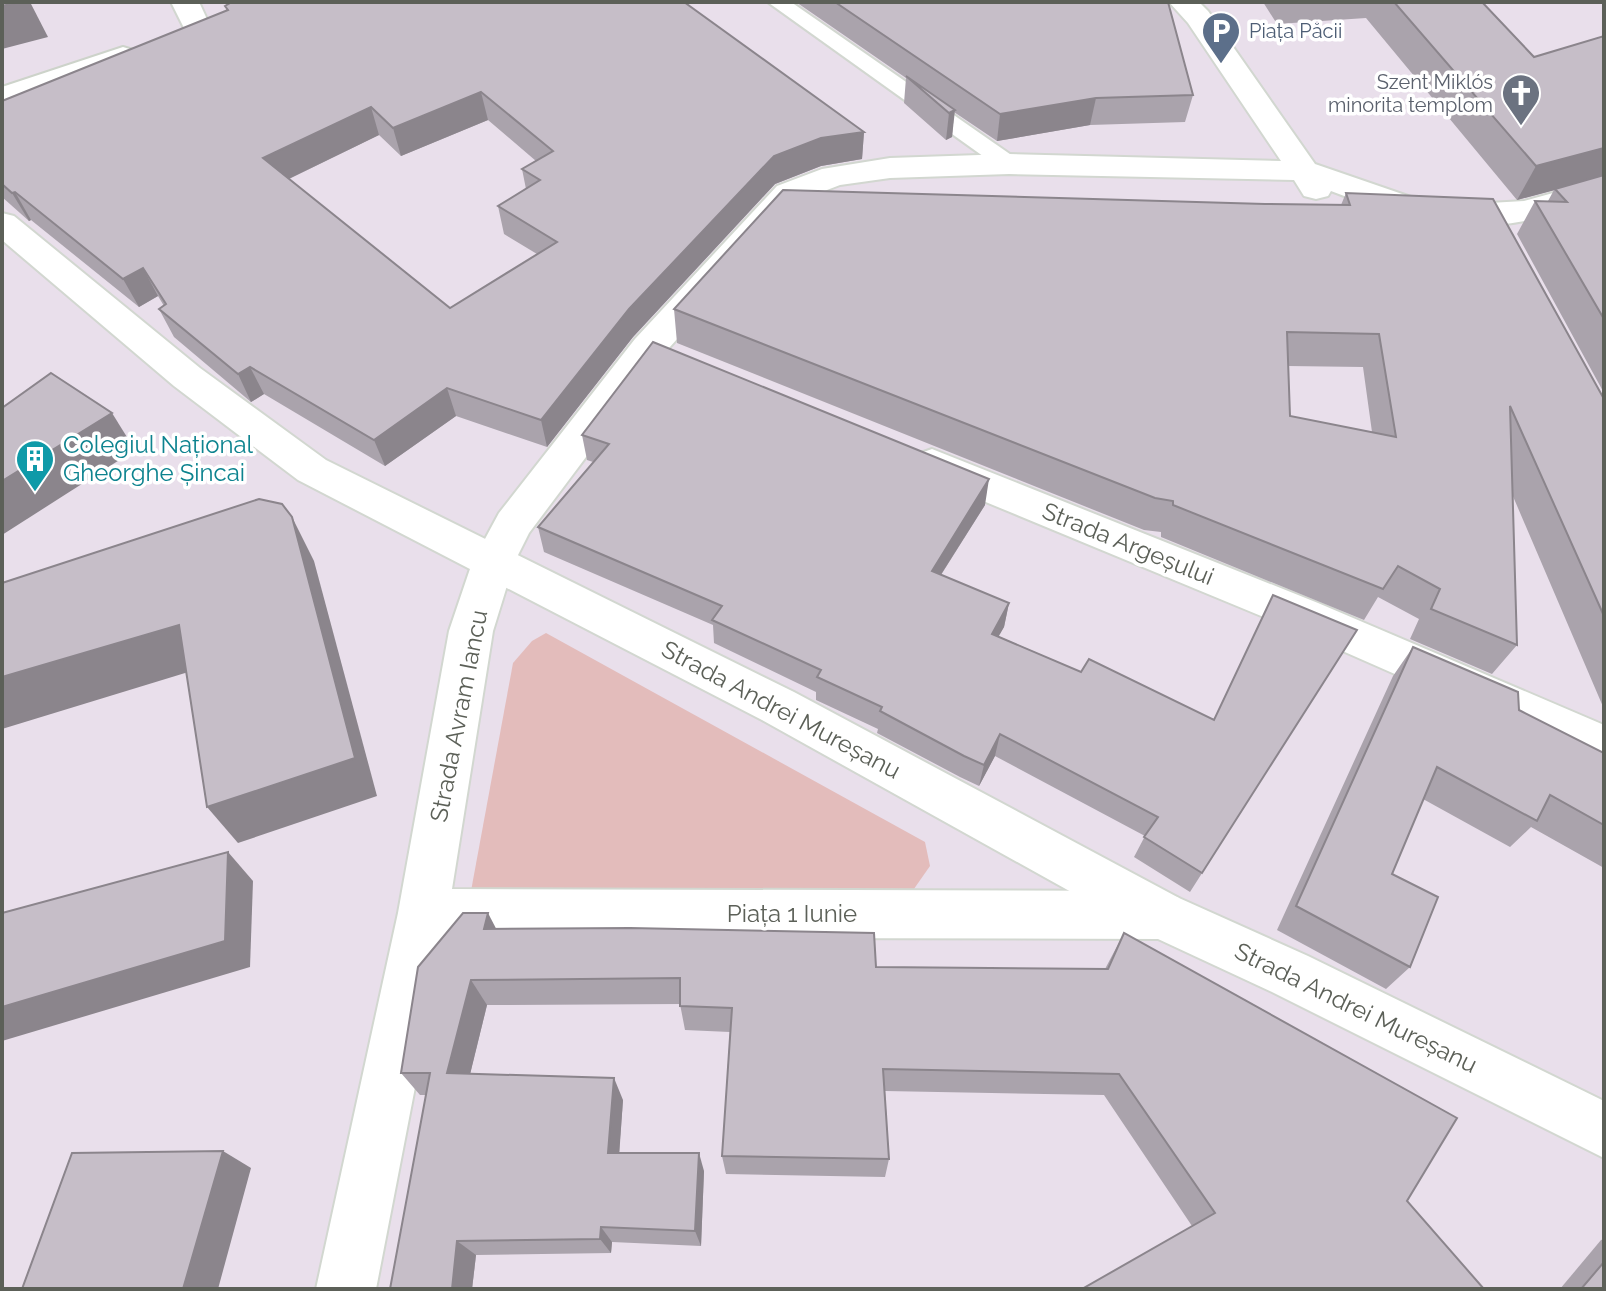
<svg xmlns="http://www.w3.org/2000/svg" width="1606" height="1291" font-family="Raleway,sans-serif">
  <rect width="100%" height="100%" fill="#e9dfeb"/>
  <!-- green -->
  <polygon fill="#e3bcbb" points="546,633 925,842 930,866 909,896 471,891 513,663 532,641"/>
  <g fill="none" stroke-linecap="round" stroke-linejoin="round">
    <!-- service casing -->
    <g stroke="#d2d7d0" stroke-width="4">
      <polygon id="service" points="791,2 1017,159 1021,164 1017,169 1001,169 769,3"/>
    </g>
    <!-- minor casing -->
    <g stroke="#d2d7d0" stroke-width="4">
      <g id="minor">
        <polygon points="171,2 199,2 212,30 208,36 198,39 188,36"/>
        <path d="M1169 2H1199L1208 11 1315 164 1437 206 1524 201 1604 179V200C1547 219 1483 234 1424 223 1392 217 1361 202 1331 191L1328 196 1316 199 1304 196 1294 180 1009 174 890 178 840 185 801 200 661 357 529 533 514 563 493 631 452 889 1161 891 1179 898 1186 915 1179 932 1161 939 444 937 376 1289H316L398 913 449 631 472 563 499 513 635 339 777 186 822 169 890 158 1009 154 1281 161 1188 23Z"/>
        <polygon points="932,449 1318,603 1604,725 1604,766 1288,627 918,474 912,464 918,454"/>
      </g>
    </g>
    <!-- tertiary casing -->
    <g stroke="#d2d7d0" stroke-width="4">
      <polygon id="tertiary" points="2,213 14,216 200,368 326,460 794,692 1179,898 1308,956 1604,1101 1604,1158 1272,992 1143,932 762,720 298,480 174,386 2,240"/>
    </g>
    <!-- secondary casing -->
    <g stroke="#cdd3ca" stroke-width="4">
      <polygon id="secondary" points="123,47 133,50 138,56 133,62 2,106 2,87"/>
    </g>
    <!-- service -->
    <use href="#service" fill="#fff" fill-rule="evenodd"/>
    <!-- minor -->
    <use href="#minor" fill="#fff" fill-rule="evenodd"/>
    <!-- tertiary -->
    <use href="#tertiary" fill="#fff" fill-rule="evenodd"/>
    <!-- secondary -->
    <use href="#secondary" fill="#fff" fill-rule="evenodd"/>
  </g>
  <!-- wall -->
  <g fill="#aaa3ac" fill-rule="evenodd">
    <polygon points="796,2 1168,2 1193,95 1185,122 1090,125 997,141 954,112 952,137 946,140 904,103 906,78"/>
    <polygon points="1263,2 1482,2 1534,57 1604,36 1604,393 1517,234 1535,201 1548,201 1554,190 1517,200 1366,18 1277,24"/>
    <path d="M225 6 864 132 862 159 821 166 775 184 633 337 547 447 456 416 385 466 264 394 251 402 174 337 159 309 164 306 158 296 139 307 31 220 29 221 2 197V101L227 11ZM488 120 536 161 522 169 526 189 498 206 504 234 537 254 450 308 289 179 379 135 401 156Z"/>
    <path d="M1346 193 1604 399V709L1512 494 1517 645 1492 674 1410 639 1419 619 1378 597 1364 620 1161 537V532L1144 530 677 343 674 309 1265 204 1341 205ZM1288 366 1363 367 1372 432 1290 416Z"/>
    <polygon points="582,435 985,505 941,575 1009,603 1004,627 998,636 1081,672 1214,719 1273,595 1357,630 1190,892 1134,857 1145,836 995,756 979,786 960,777 877,733 878,729 816,700 816,692 714,643 713,625 544,552 538,527 593,462 587,460"/>
    <polygon points="1413,647 1519,710 1604,753 1604,868 1531,827 1510,847 1423,799 1392,874 1410,967 1386,989 1277,930 1393,676"/>
    <polygon points="497,929 876,967 1105,969 1124,933 1457,1118 1192,1226 1104,1095 885,1091 889,1159 885,1177 726,1174 722,1156 730,1032 685,1030 680,1004 487,1005 470,1074 623,1100 619,1153 704,1171 701,1246 612,1242 611,1253 476,1255 472,1289 390,1289 426,1095 420,1095 401,1073"/>
    <polygon points="1604,1239 1604,1289 1560,1289 1601,1240"/>
  </g>
  <!-- shaded-wall -->
  <g fill="#8b858c">
    <polygon points="19,2 30,2 48,37 2,49 2,6"/>
    <polygon points="481,92 488,120 401,156 393,128"/>
    <polygon points="1096,98 1090,125 997,141 1000,114"/>
    <polygon points="371,107 379,135 274,186 263,158"/>
    <polygon points="955,110 952,137 946,140 949,113"/>
    <polygon points="864,132 862,159 821,166 775,184 633,337 547,447 541,420 629,309 774,156 821,138"/>
    <polygon points="1604,148 1604,177 1517,200 1536,166"/>
    <polygon points="15,192 31,220 29,221 12,193"/>
    <polygon points="143,268 158,296 139,307 123,279"/>
    <polygon points="250,367 264,394 251,402 238,374"/>
    <polygon points="447,388 456,416 385,466 374,440"/>
    <polygon points="112,413 135,450 2,535 2,481"/>
    <polygon points="989,479 985,505 928,595 932,571"/>
    <polygon points="292,517 314,561 377,796 238,843 207,807"/>
    <polygon points="1009,603 1004,627 987,657 992,634"/>
    <polygon points="179,625 208,666 2,729 2,677"/>
    <polygon points="1000,734 995,756 979,786 984,765"/>
    <polygon points="228,852 253,881 250,967 2,1041 2,1007"/>
    <polygon points="488,913 502,940 484,929"/>
    <polygon points="471,980 487,1005 465,1095 447,1073"/>
    <polygon points="614,1078 623,1100 618,1171 608,1153"/>
    <polygon points="223,1151 251,1168 218,1289 183,1289"/>
    <polygon points="699,1153 704,1171 701,1246 695,1231"/>
    <polygon points="601,1227 612,1242 611,1253 600,1239"/>
    <polygon points="457,1241 476,1255 472,1289 452,1289"/>
  </g>
  <!-- building -->
  <g fill="#c6bec8" stroke="#8b858c" stroke-width="2" fill-rule="evenodd">
    <polygon points="2,2 19,2 2,6"/>
    <path d="M232 2H684L864 132 821 138 774 156 629 309 541 420 447 388 374 440 250 367 238 374 159 309 166 304 143 268 123 279 15 192 12 193 2 184V101L228 10 225 6ZM481 92 553 151 522 169 540 180 498 206 557 242 450 308 263 158 371 107 393 128Z"/>
    <polygon points="835,2 1168,2 1193,95 1096,98 1000,114"/>
    <polygon points="1394,2 1482,2 1534,57 1604,36 1604,148 1536,166"/>
    <polygon points="906,76 955,110 949,113"/>
    <polygon points="1604,175 1604,319 1535,201 1567,202 1555,189"/>
    <path d="M783 190 1265 204 1350 205 1346 193 1493 199 1604 399V616L1510 406 1517 645 1431 609 1440 589 1398 566 1383 589 1173 505V501L1155 498 674 309ZM1287 332 1379 334 1396 437 1290 416Z"/>
    <polygon points="653,342 989,479 932,571 1009,603 992,634 1081,672 1089,659 1214,720 1273,595 1357,630 1202,873 1144,837 1158,817 1000,734 984,765 964,756 880,711 882,707 817,677 821,670 712,620 722,606 538,527 609,444 582,435"/>
    <polygon points="51,373 112,413 2,481 2,408"/>
    <polygon points="259,499 282,504 292,517 355,758 207,807 179,625 2,677 2,583"/>
    <polygon points="1413,647 1518,692 1519,710 1604,753 1604,825 1550,795 1537,821 1437,767 1392,874 1438,897 1410,967 1296,906"/>
    <polygon points="228,852 225,941 2,1007 2,913"/>
    <polygon points="463,913 488,913 484,929 630,928 874,933 876,967 1108,969 1124,933 1457,1118 1407,1201 1484,1289 1082,1289 1215,1213 1119,1074 883,1069 889,1159 722,1156 732,1008 680,1006 680,978 471,980 447,1073 614,1078 608,1153 699,1153 695,1231 601,1227 600,1239 457,1241 452,1289 390,1289 430,1073 401,1073 418,967"/>
    <polygon points="223,1151 183,1289 22,1289 72,1153"/>
    <polygon points="1604,1262 1604,1289 1581,1289"/>
  </g>
  <!-- icons -->
  <defs>
    <g id="parking-pin" transform="scale(2)"><path d="M0 17L-7.5 6A9.5 9.5 0 1 1 7.5 6Z" fill="#5c6f8a" stroke="#fff"/><path d="M-3.5-5.5H1a3.5 3.5 0 0 1 0 7H-1V5.5H-3.5ZM-1-3.4V-.6H.8a1.4 1.4 0 0 0 0-2.8Z" fill="#fff"/></g>
    <g id="church-pin" transform="scale(2)"><path d="M0 17L-7.5 6A9.5 9.5 0 1 1 7.5 6Z" fill="#6b7280" stroke="#fff"/><path d="M-1.2-6h2.4v3.5h3.3v2.4h-3.3V6h-2.4V-.1h-3.3v-2.4h3.3Z" fill="#fff"/></g>
    <g id="building-pin" transform="scale(2)"><path d="M0 17L-7.5 6A9.5 9.5 0 1 1 7.5 6Z" fill="#0f9aa8" stroke="#fff"/><path d="M-4-6H4V6H1V3H-1V6H-4ZM-2.5-4.3h1.7v1.8h-1.7ZM.8-4.3h1.7v1.8H.8ZM-2.5-1h1.7V.8h-1.7ZM.8-1h1.7V.8H.8Z" fill="#fff"/></g>
  </defs>
  <g fill-rule="evenodd">
    <use href="#parking-pin" x="1221" y="31"/>
    <use href="#church-pin" x="1521" y="93"/>
    <use href="#building-pin" x="35" y="459"/>
  </g>
  <g text-anchor="middle" stroke-width="7" stroke-linejoin="round" paint-order="stroke">
    <!-- far-service labels -->
    <g font-size="20" fill="#4e5e75" stroke="#fff" text-anchor="start">
      <text x="1249" y="38">Piața Păcii</text>
    </g>
    <!-- far-worship labels -->
    <g font-size="20" fill="#5b616d" stroke="#fff" text-anchor="end">
      <text x="1493" y="89">Szent Miklós<tspan x="1493" dy="23">minorita templom</tspan></text>
    </g>
    <!-- culture labels -->
    <g font-size="24" fill="#0d838f" stroke="#fff" text-anchor="start">
      <text x="63" y="453">Colegiul Național<tspan x="63" dy="28">Gheorghe Șincai</tspan></text>
    </g>
    <!-- street labels -->
    <g font-size="24" fill="#5c6058" stroke="#fff">
      <text transform="translate(1128 544) rotate(22)" y="8">Strada Argeșului</text>
      <text transform="translate(781 710) rotate(28)" y="8">Strada Andrei Mureșanu</text>
      <text transform="translate(459 716) rotate(-79)" y="8">Strada Avram Iancu</text>
      <text x="792" y="922">Piața 1 Iunie</text>
      <text transform="translate(1356 1008) rotate(26)" y="8">Strada Andrei Mureșanu</text>
    </g>
  </g>
  <!-- border -->
  <rect width="1606" height="1291" fill="none" stroke="#5c6058" stroke-width="8"/>
</svg>
